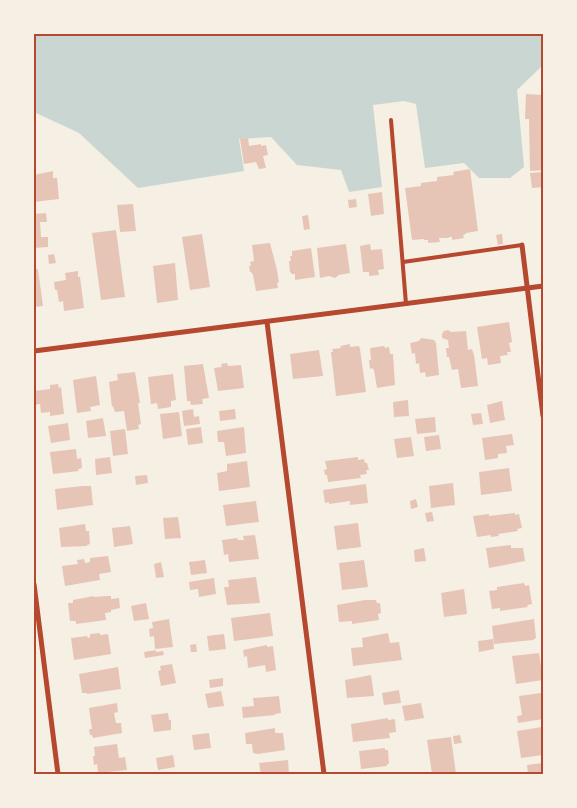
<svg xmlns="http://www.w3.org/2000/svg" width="577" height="808" font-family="'PT Sans Narrow',sans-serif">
  <rect width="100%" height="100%" fill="#f6efe4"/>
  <!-- water -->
  <polygon fill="#c9d6d2" points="34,34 543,34 543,65 517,90 524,167 510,178 479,178 464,163 425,168 416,104 404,101 373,105 382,187 349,192 341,170 297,165 271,137 239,139 244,171 138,188 79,133 34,112"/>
  <!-- building -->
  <g fill="#e6c5b7">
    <polygon points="526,94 543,95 543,170 530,171 529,119 525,119"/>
    <polygon points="248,138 249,146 261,144 261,146 266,145 268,155 263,156 266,168 259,169 256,162 244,164 240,139"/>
    <polygon points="470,169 478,231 466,233 466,234 463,235 464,238 452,240 452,237 449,237 449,238 439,238 440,242 428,243 428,240 424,240 424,239 412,240 405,188 421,186 421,183 437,181 437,177 454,175 453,172"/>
    <polygon points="53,171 53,178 57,178 59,199 34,202 34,175"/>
    <polygon points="543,172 543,187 532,188 530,173"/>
    <polygon points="382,192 384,214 371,216 368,194"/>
    <polygon points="356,199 357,207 349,208 348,200"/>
    <polygon points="133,204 136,231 120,232 117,205"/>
    <polygon points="46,213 47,222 40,222 41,237 48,237 48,247 34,248 34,214"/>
    <polygon points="308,215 310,229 304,230 302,216"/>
    <polygon points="116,230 125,297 101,300 92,233"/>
    <polygon points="202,234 210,287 190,290 182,237"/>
    <polygon points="502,234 503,244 498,245 496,235"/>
    <polygon points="270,243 277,270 279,282 277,283 278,288 256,291 253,275 251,272 250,272 249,266 251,266 250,262 254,261 252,245"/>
    <polygon points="346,244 350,273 339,275 335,278 329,276 320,278 317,248"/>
    <polygon points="370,244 371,250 382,249 384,269 378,270 379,275 369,276 369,272 363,272 360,246"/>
    <polygon points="311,248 315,277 295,280 295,274 292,274 290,272 289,261 291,261 290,256 292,256 292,251"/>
    <polygon points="54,254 56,263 49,264 48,255"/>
    <polygon points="175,263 178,300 157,303 153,266"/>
    <polygon points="34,269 38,269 43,306 34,307"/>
    <polygon points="78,271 78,277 80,277 84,308 64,311 63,301 59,302 57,290 55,290 54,282 66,280 65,273"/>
    <polygon points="509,322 512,342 509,343 511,352 507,352 508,355 500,356 501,363 488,365 487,358 482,359 477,327"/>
    <polygon points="448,330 451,332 466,331 468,350 472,349 474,355 478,386 461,388 458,369 452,370 449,357 447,357 446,348 449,348 448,340 442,338 442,334 444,331"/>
    <polygon points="421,338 434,340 436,343 439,375 426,377 425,372 420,373 419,363 416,364 415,353 412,354 410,343 419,341"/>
    <polygon points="350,344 350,347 359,346 360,349 366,392 336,396 331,352 333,352 332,349 341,348 340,346"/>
    <polygon points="384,346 385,348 389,347 390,354 393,354 395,385 377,388 374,370 372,368 370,369 369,360 371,360 370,348"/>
    <polygon points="319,350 323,376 293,379 290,354"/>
    <polygon points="227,363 228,366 241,365 244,388 218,391 214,368 222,367 221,364"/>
    <polygon points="203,364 209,398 202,399 203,404 191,405 190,401 187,401 184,366"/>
    <polygon points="135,372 140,403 138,403 141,424 138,425 139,429 127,431 124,411 115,412 113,406 112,407 109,382 118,380 117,374"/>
    <polygon points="173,374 176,400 171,401 171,407 158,409 157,403 151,404 148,377"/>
    <polygon points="96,376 100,405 90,407 91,411 77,413 73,380"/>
    <polygon points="58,384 59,388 61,387 64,414 50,416 50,412 41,413 40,404 34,405 34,391 50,389 50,385"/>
    <polygon points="408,400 409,416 394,417 393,402"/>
    <polygon points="502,401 505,420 490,423 487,405"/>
    <polygon points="193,409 194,417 199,416 200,424 184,426 182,411"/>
    <polygon points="235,409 236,419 220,421 219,411"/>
    <polygon points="179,412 182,436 163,439 160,414"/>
    <polygon points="481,413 483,424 473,425 471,414"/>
    <polygon points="435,417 436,432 417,434 415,419"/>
    <polygon points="103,418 106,436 88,438 86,421"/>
    <polygon points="68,423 70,440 51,443 48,426"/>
    <polygon points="201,427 203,443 188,445 186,429"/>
    <polygon points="244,427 246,453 226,456 224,442 218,442 217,431"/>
    <polygon points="125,429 128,454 113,456 110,431"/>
    <polygon points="512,434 514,445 506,446 507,453 498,454 498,458 485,460 482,438"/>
    <polygon points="439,435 441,449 426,451 424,437"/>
    <polygon points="411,437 414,456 397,458 394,439"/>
    <polygon points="76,449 77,459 81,458 82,468 78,469 79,471 53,474 50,452"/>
    <polygon points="110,457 112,473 96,475 95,459"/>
    <polygon points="358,457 358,460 364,459 365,463 367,463 369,470 366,470 367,474 360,475 361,478 328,482 327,475 325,475 324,470 327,469 325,461"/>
    <polygon points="247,461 250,487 219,491 217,473 227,471 227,464"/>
    <polygon points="509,468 512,491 481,495 479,472"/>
    <polygon points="147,475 148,483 136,485 135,476"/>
    <polygon points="453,483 455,505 431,508 429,486"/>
    <polygon points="366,484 368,503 350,505 350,501 329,504 329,502 325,503 323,490"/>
    <polygon points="83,486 91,486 93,505 57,510 55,489"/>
    <polygon points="416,499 418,507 411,509 410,501"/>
    <polygon points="256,501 259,522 226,526 223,505"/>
    <polygon points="432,512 434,521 427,522 425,513"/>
    <polygon points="515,513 515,515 519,514 522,528 517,529 518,531 498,534 499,536 491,537 491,535 477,537 473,516 489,514 489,516"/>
    <polygon points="178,517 181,538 165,539 163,518"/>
    <polygon points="358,523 361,547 337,550 334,526"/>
    <polygon points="85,524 86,531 89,531 90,544 87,545 87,546 61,547 59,528"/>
    <polygon points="130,526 133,544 114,547 112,528"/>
    <polygon points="255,535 259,559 229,562 228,554 224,555 222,540 237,538 238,540 244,540 243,536"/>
    <polygon points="511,545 511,548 523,548 525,561 489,568 486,548"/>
    <polygon points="424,548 426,561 415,562 414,550"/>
    <polygon points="108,556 111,572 99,574 100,580 65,586 62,566 78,564 77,560 84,559 85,563 90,562 90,558"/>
    <polygon points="205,560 207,573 191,575 189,562"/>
    <polygon points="364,560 368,587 342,590 339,563"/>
    <polygon points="161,562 164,577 156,578 154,564"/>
    <polygon points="256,577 260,603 227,605 224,587 229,587 228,580"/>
    <polygon points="214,578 216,594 199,597 198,589 190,590 189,582"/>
    <polygon points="524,583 525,586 529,585 532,604 527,605 528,607 500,611 500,608 492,609 489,591 497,590 497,587"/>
    <polygon points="464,589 467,614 444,617 441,593"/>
    <polygon points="94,596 94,597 107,596 111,596 111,599 119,598 120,608 111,610 111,612 105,613 106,620 76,624 76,621 70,621 68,603 73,603 73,600"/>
    <polygon points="365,600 376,600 377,603 380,603 381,613 378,614 379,620 352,624 352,621 339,622 337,605"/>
    <polygon points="146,603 149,619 134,621 131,606"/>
    <polygon points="270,613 273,636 234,641 231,618"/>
    <polygon points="169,619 173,647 155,649 154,636 150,637 149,629 153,628 152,622"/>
    <polygon points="534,619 536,638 533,640 494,644 492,626"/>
    <polygon points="100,633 100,635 108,634 111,654 74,660 71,638 87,636 88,638 90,637 90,634"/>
    <polygon points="388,633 390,643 399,642 402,660 353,666 351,648 363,647 362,638"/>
    <polygon points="224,634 226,649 209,651 207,636"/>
    <polygon points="493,639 494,649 479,652 478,641"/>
    <polygon points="196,644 197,652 191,652 190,645"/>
    <polygon points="267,645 267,647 273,646 276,670 266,672 265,665 248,668 247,656 244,657 243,650"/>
    <polygon points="156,650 156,652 163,651 164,655 145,658 144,652"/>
    <polygon points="539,653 543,680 516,684 512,656"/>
    <polygon points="172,664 176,683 161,686 158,671 161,670 160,666"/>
    <polygon points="118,667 121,689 87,694 87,693 82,693 79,674"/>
    <polygon points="371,675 374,696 347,698 345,680"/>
    <polygon points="223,678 223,686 210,688 209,680"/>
    <polygon points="399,690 401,703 384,705 382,693"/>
    <polygon points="221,691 224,706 208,708 205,694"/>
    <polygon points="541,693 543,694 543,719 518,723 517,716 522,715 519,696"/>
    <polygon points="279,696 281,713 275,714 275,715 243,718 242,707 254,706 253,698"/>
    <polygon points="117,703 118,712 114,713 116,723 121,723 122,733 93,738 92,735 90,735 89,729 92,729 89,708"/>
    <polygon points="421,703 424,718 405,721 402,706"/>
    <polygon points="168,713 169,720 171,720 171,730 154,732 151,715"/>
    <polygon points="388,718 388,720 395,719 396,732 389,733 390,738 353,742 351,724"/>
    <polygon points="542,727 543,755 521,758 517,731"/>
    <polygon points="275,728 275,733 283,733 285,750 258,754 253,753 252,744 246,744 245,733"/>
    <polygon points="209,733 211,748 194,750 192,735"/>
    <polygon points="460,735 462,743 454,744 453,736"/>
    <polygon points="451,737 456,774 432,774 427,740"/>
    <polygon points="117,744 119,758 125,757 127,770 98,773 97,764 94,765 93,756 95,756 94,747"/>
    <polygon points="385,748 385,750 388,750 389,764 387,764 387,766 361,769 359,751"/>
    <polygon points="173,755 175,767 158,770 156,758"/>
    <polygon points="288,760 289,774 261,774 259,763"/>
    <polygon points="543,763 543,774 528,774 527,765"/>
  </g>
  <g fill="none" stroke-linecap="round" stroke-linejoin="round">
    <!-- service -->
    <g stroke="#b5482f" stroke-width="4">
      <polyline points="391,120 406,304"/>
      <polyline points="403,262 522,245"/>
    </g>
    <!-- minor -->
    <g stroke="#b5482f" stroke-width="5">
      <polyline points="522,245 543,416"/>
      <polyline points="267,322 324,774"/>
      <polyline points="34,351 543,286"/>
      <polyline points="34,584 58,774"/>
    </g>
  </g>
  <!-- border -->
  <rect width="577" height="808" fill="none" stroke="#f6efe4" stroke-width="70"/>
  <rect x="35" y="35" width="507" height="738" fill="none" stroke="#b5482f" stroke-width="2"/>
</svg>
